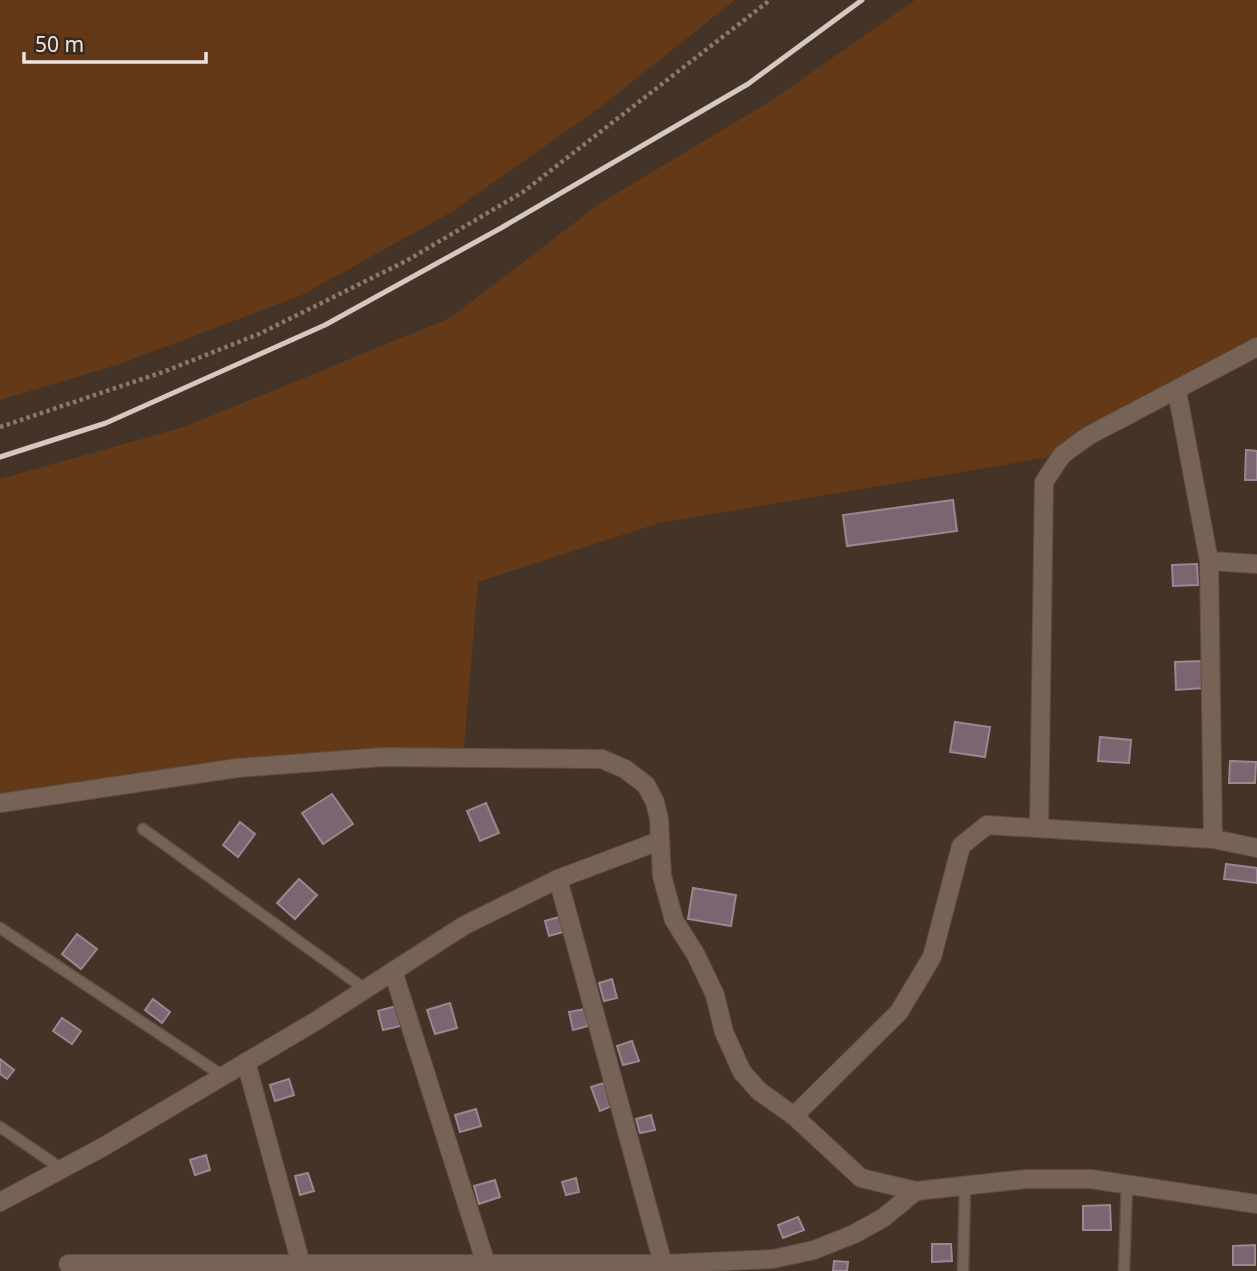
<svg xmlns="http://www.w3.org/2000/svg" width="1257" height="1271" font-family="'Noto Sans',sans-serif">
  <rect width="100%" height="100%" fill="#443327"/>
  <!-- green -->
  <g fill="#633917">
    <polygon points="0,0 735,0 598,109 450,213 302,295 120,364 0,400"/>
    <path d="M915 0H1257V347L1062 455 659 523 478 582 464 748C308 748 155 772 0 795V479L184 427 450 318 599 204 769 102Z"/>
  </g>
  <!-- building -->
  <g fill="#7a6570" stroke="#9c8691" stroke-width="2">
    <polygon points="1246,450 1257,451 1257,480 1245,480"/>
    <polygon points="953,500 957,531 847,546 843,515"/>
    <polygon points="1197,564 1198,585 1173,586 1172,565"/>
    <polygon points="1202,661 1203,688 1176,690 1175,662"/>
    <polygon points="955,722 990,727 985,757 950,752"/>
    <polygon points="1100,737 1131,740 1129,763 1098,761"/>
    <polygon points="1230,761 1256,762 1255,783 1229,783"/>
    <polygon points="332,794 353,824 323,844 302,813"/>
    <polygon points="486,803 499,833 480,841 467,811"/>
    <polygon points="240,822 255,834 238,857 223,845"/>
    <polygon points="1226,864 1257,868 1257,883 1224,879"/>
    <polygon points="299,879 317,895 295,919 277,903"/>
    <polygon points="693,888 736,895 731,926 688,919"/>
    <polygon points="559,917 563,932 549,936 545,921"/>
    <polygon points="77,934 97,949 81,969 62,954"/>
    <polygon points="612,979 617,998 604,1001 599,983"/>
    <polygon points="153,999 170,1012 162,1023 145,1010"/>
    <polygon points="450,1003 457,1028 435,1034 427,1010"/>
    <polygon points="400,1005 405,1025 383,1030 378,1011"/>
    <polygon points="585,1009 588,1026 573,1030 569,1012"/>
    <polygon points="62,1018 81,1031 72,1044 53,1031"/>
    <polygon points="632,1041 639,1061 623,1065 617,1046"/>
    <polygon points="0,1059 14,1070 7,1079 0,1074"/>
    <polygon points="289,1079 294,1095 275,1101 270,1085"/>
    <polygon points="604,1083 612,1106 600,1111 591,1087"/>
    <polygon points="476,1109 481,1126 460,1132 455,1115"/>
    <polygon points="651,1115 655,1130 640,1133 636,1119"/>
    <polygon points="206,1155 210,1170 195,1175 190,1160"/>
    <polygon points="308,1173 314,1191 300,1195 295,1176"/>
    <polygon points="576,1178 579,1192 566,1195 562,1182"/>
    <polygon points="495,1180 500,1197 479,1204 474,1186"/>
    <polygon points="1110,1205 1111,1230 1083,1230 1083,1206"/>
    <polygon points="798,1217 804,1230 783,1238 778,1225"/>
    <polygon points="932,1244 951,1244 952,1261 932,1262"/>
    <polygon points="1255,1245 1255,1265 1233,1265 1233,1246"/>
    <polygon points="834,1261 848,1262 847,1271 833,1271"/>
  </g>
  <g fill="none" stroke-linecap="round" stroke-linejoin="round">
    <!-- lane casing -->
    <g stroke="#5d4f45" stroke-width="13">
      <g id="lane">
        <polyline points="143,829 365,989"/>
        <polyline points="0,928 223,1076"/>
        <polyline points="0,1127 62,1169"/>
        <polyline points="963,1271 965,1188"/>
        <polyline points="1124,1271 1127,1183"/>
      </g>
    </g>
    <!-- street casing -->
    <g stroke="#5d4f45" stroke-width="20">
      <g id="street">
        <polyline points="1177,391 1209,561 1213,839"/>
        <polyline points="1209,561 1257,564"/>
        <polyline points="0,803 237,768 383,757 602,759 625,769 646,785 655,802 659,819 662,876 674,920 696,955 715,995 724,1032 742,1072 759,1091 794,1116 861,1178 916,1191 1026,1179 1091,1179 1257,1204"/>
        <polyline points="1039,828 1044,482 1062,455 1088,436 1257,347"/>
        <polyline points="558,879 663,1264"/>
        <polyline points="393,971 486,1264"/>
        <polyline points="246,1062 301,1264"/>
        <polyline points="794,1116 899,1012 932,957 961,846 987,825 1213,839 1257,848"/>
        <polyline points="0,1202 103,1147 316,1021 465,925 558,879 659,841"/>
        <polyline points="68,1264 663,1264 773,1259 814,1250 854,1234 883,1218 916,1191"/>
      </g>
    </g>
    <!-- path -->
    <polyline stroke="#897a70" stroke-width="4.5" stroke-dasharray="3.5 3.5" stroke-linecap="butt" points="0,427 163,372 259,334 406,261 523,192 770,0"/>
    <!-- lane -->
    <use href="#lane" stroke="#776356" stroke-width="10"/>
    <!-- street -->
    <use href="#street" stroke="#776356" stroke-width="18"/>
    <!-- rail -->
    <polyline stroke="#d4c8c0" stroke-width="5" points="0,457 106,423 325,325 501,228 748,84 862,0"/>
  </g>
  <!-- scale -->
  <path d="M24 52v10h182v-10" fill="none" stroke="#efe4dd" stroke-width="3.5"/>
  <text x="35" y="52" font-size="21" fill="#efe4dd" stroke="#39291d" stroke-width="5" paint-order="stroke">50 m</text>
</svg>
